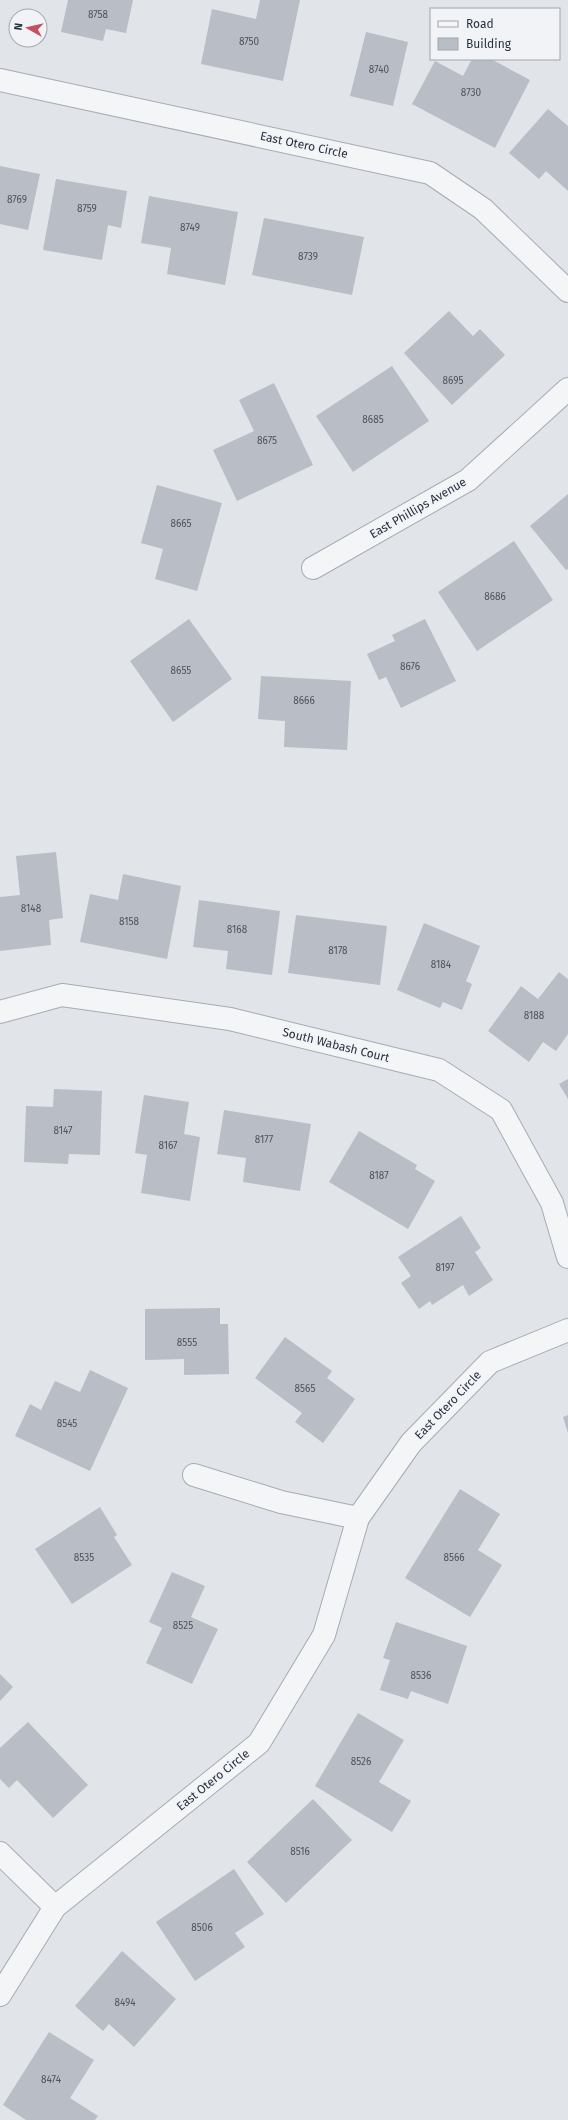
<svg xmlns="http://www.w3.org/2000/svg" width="568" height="2120" font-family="'Fira Sans',sans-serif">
  <rect width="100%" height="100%" fill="#e1e4e9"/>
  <!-- building -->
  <g fill="#b9bdc5">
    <polygon points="68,0 133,0 126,33 106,29 103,41 61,32"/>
    <polygon points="260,0 300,0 283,81 201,64 212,9 256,19"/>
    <polygon points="366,32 408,42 393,106 350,96"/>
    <polygon points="472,59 491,59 530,80 495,148 412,104 435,61 463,76"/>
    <polygon points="548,109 568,126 568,191 546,171 539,179 509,153"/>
    <polygon points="0,166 40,174 28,230 0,224"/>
    <polygon points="56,179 127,191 121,228 108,225 102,260 43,250"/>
    <polygon points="149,196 238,212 225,285 167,274 171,248 141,243"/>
    <polygon points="264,218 364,237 352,295 252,275"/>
    <polygon points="449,311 473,336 480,329 505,355 452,405 404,353"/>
    <polygon points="392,366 429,421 353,472 316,416"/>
    <polygon points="274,383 313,465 237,501 213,450 254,431 239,400"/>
    <polygon points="157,485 222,503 197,591 155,579 163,549 141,543"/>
    <polygon points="568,494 568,569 566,570 530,526"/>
    <polygon points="514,541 553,600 477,651 438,592"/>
    <polygon points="189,619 232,679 173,722 130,661"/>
    <polygon points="425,619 456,681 401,708 386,677 379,680 367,654 395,641 392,635"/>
    <polygon points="261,676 351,681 347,750 284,747 285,721 258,719"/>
    <polygon points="56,852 63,918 49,920 51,945 0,951 0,897 20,895 16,856"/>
    <polygon points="123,874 181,886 167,959 80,942 90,894 118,900"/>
    <polygon points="199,900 280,911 272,975 226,969 228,951 193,947"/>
    <polygon points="296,915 387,926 380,985 288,973"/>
    <polygon points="424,923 480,946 466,981 472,984 462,1010 443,1002 440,1008 397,990"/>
    <polygon points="559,972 568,979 568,1034 556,1051 543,1042 529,1062 488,1031 521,986 538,999"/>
    <polygon points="568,1079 568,1099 559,1084"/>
    <polygon points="54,1089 102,1091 100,1155 69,1154 68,1164 24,1162 26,1106 53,1107"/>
    <polygon points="144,1095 189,1102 184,1134 200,1137 190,1201 141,1193 147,1155 135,1153"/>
    <polygon points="224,1110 311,1124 300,1191 243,1182 246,1158 217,1154"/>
    <polygon points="359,1131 417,1165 415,1169 435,1181 408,1229 329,1182"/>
    <polygon points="461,1216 481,1248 475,1252 493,1280 469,1296 463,1285 432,1305 430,1301 419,1309 401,1283 411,1276 398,1257"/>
    <polygon points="220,1308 220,1324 228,1324 229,1374 184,1375 184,1359 145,1360 145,1309"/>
    <polygon points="285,1337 332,1371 327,1378 355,1399 323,1443 295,1422 302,1413 255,1378"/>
    <polygon points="90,1370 128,1388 90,1471 15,1436 30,1404 41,1410 55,1381 80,1392"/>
    <polygon points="568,1415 568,1433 563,1417"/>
    <polygon points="460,1489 500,1514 478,1550 502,1565 470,1617 405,1578"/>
    <polygon points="100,1507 117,1535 114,1537 132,1565 72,1604 35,1549"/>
    <polygon points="172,1572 205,1586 191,1617 218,1629 192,1684 146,1663 162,1628 149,1622"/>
    <polygon points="396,1622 467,1646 448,1704 411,1691 408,1699 380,1690 390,1660 383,1658"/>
    <polygon points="0,1674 13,1687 0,1701"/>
    <polygon points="358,1713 404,1740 379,1782 411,1801 392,1832 315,1786"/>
    <polygon points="28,1722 88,1785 53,1818 17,1780 9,1788 0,1779 0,1748"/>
    <polygon points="313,1799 352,1840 286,1903 247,1862"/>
    <polygon points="234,1869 264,1914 235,1933 245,1947 195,1981 156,1922"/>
    <polygon points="122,1951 176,1999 134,2047 109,2024 103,2031 75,2006"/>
    <polygon points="49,2032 94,2060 70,2098 98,2116 95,2120 26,2120 3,2105"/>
  </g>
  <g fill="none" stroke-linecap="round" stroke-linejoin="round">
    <!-- minor casing -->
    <g stroke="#a7abb3" stroke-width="24">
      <g id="minor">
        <polyline points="0,80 430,173 483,209 568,291"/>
        <polyline points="313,568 468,480 568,389"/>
        <polyline points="0,1012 62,995 230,1019 439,1070 501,1110 552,1203 568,1257"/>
        <polyline points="194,1475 281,1502 358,1518"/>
        <polyline points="0,1853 55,1907"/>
        <polyline points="0,1995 55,1907 259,1743 324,1635 358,1518 411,1443 490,1362 568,1330"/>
      </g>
    </g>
    <!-- minor -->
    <use href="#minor" stroke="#f4f5f7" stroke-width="22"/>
  </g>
  <g text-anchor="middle" stroke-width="3.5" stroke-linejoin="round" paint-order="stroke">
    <!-- number labels -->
    <g font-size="10" fill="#4e5560">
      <text x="98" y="18">8758</text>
      <text x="249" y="45">8750</text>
      <text x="379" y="73">8740</text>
      <text x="471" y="96">8730</text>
      <text x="17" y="203">8769</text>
      <text x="87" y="212">8759</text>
      <text x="190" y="231">8749</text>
      <text x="308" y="260">8739</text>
      <text x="453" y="384">8695</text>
      <text x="373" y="423">8685</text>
      <text x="267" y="444">8675</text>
      <text x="181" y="527">8665</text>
      <text x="495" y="600">8686</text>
      <text x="410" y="670">8676</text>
      <text x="181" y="674">8655</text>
      <text x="304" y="704">8666</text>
      <text x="31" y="912">8148</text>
      <text x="129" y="925">8158</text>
      <text x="237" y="933">8168</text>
      <text x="338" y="954">8178</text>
      <text x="441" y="968">8184</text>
      <text x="534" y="1019">8188</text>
      <text x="63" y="1134">8147</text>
      <text x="264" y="1143">8177</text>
      <text x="168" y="1149">8167</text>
      <text x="379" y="1179">8187</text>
      <text x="445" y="1271">8197</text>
      <text x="187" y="1346">8555</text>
      <text x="305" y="1392">8565</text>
      <text x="67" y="1427">8545</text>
      <text x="84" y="1561">8535</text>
      <text x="454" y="1561">8566</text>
      <text x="183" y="1629">8525</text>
      <text x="421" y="1679">8536</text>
      <text x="361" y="1765">8526</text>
      <text x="300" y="1855">8516</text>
      <text x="202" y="1931">8506</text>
      <text x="125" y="2006">8494</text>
      <text x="51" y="2083">8474</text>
    </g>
    <!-- street labels -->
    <g font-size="12" fill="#2b323f" stroke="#f1f3f6">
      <text transform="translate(304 145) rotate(12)" y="4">East Otero Circle</text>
      <text transform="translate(418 508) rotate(-30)" y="4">East Phillips Avenue</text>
      <text transform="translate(336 1045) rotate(14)" y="4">South Wabash Court</text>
      <text transform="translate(448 1405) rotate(-46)" y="4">East Otero Circle</text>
      <text transform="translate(213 1780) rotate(-39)" y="4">East Otero Circle</text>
    </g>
  </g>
  <!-- legend -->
  <rect x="430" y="8" width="130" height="52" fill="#f1f3f6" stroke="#a2a6ad"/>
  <rect x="438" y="21" width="20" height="6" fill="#f4f5f7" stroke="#a2a6ad"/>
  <text x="466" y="28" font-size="12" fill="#2b323f">Road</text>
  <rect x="438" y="38" width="20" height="12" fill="#b9bdc5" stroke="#a2a6ad"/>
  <text x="466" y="48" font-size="12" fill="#2b323f">Building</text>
  <!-- north arrow -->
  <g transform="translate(28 28) rotate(278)"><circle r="19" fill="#f1f3f6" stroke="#a2a6ad"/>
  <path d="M0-3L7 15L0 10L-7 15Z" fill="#c45060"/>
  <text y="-6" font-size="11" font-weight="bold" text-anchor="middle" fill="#2b323f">N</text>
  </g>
</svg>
